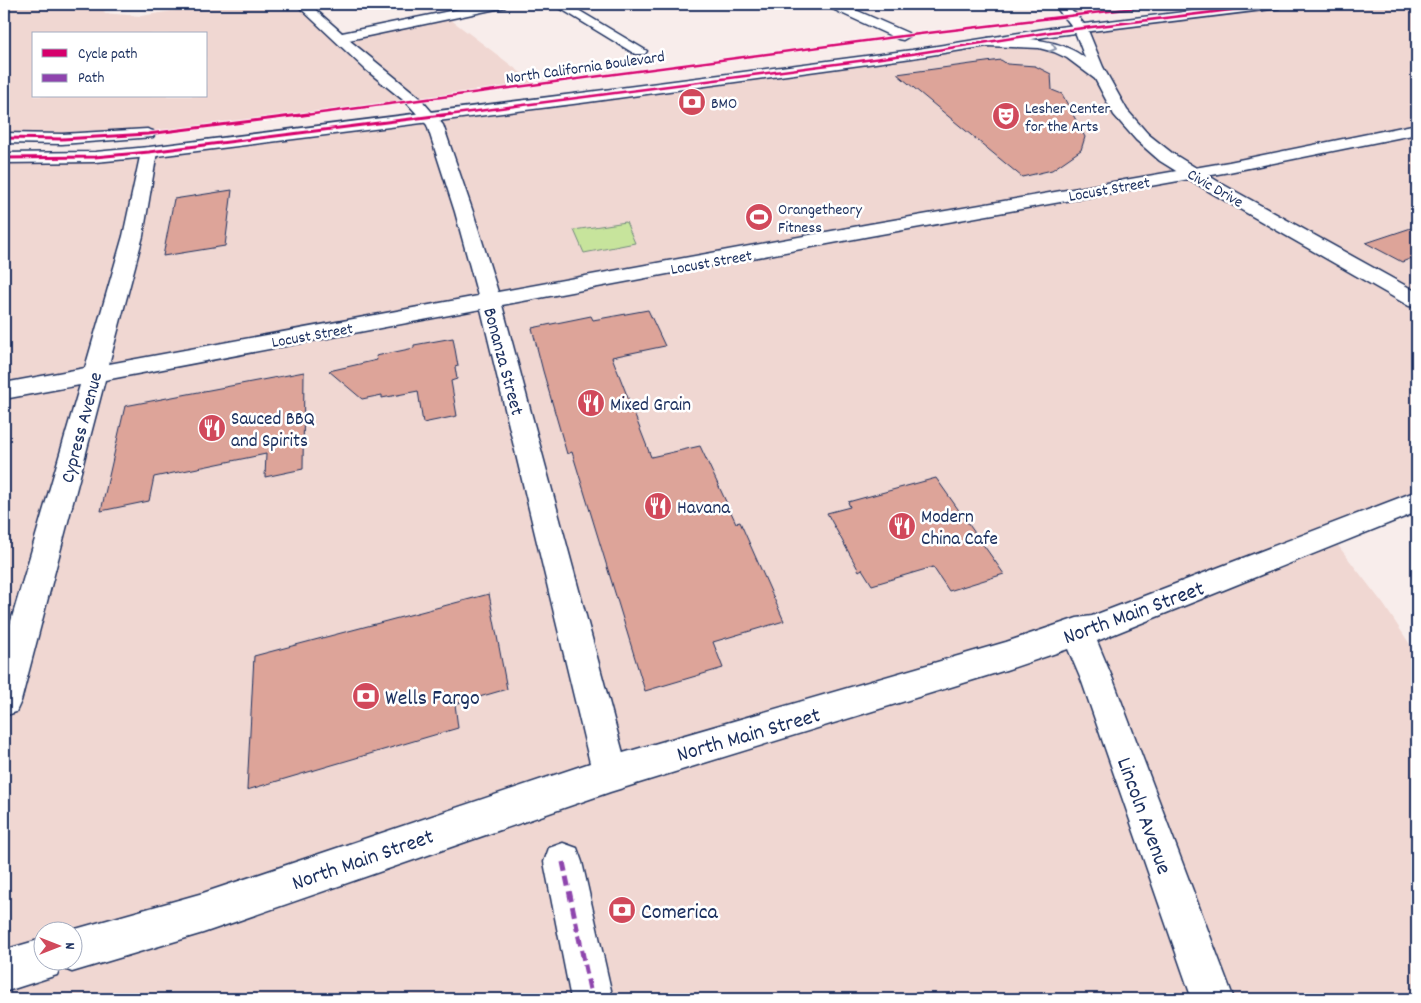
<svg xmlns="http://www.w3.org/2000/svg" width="1421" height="1003" font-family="Dekko,sans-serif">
  <rect width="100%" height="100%" fill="#f8edeb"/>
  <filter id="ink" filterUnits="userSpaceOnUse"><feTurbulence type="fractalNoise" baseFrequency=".02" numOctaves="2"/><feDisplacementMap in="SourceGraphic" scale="10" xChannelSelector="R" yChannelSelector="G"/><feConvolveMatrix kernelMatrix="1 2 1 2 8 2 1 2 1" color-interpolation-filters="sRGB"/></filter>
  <g filter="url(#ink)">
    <!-- built -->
    <g fill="#f0d7d2" fill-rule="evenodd">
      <path d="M4 4H114L102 13 141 16 216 4H302L338 38 446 16 537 85 148 134 62 139 4 138ZM34 34H206V96H34Z"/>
      <polygon points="1060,4 1168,4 1070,16"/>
      <path d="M1279 4H1417V501L1330 535 1384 605 1417 655V999H4V158L95 157 988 42 1049 46 1102 78 1080 28ZM42 930H72V960H42Z"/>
    </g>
    <!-- green -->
    <polygon fill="#c7e49c" stroke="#718a7d" points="626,222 635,243 584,253 574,230"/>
    <!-- building -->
    <g fill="#dda499" stroke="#1b2f5e">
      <polygon points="1001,60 1007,64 1035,66 1051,74 1052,90 1062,94 1085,137 1081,150 1052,170 1022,177 897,74"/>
      <polygon points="232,190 225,246 163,256 174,199"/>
      <polygon points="1417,226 1417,256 1402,262 1366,243"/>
      <polygon points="648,310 665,346 612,357 651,457 700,446 736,523 740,522 784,621 713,642 723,668 645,691 572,452 567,454 543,371 532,328 591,316 593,320"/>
      <polygon points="453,338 458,366 455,367 457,379 451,381 457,416 423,423 418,391 382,398 382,395 362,399 329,371 377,360 376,356 414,348 414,345"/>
      <polygon points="304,372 303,469 265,477 266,454 154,477 149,501 101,511 125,406"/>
      <polygon points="936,478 1004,574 949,591 933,567 872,585 862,569 859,571 827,513 850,507 848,502"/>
      <polygon points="489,594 507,689 455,704 458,728 247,790 254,656"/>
    </g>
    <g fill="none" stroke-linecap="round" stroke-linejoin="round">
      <!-- pedestrian casing -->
      <g stroke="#1b2f5e" stroke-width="3">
        <polygon id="pedestrian" points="563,843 577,848 582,862 613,999 571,999 544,862 549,848"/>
      </g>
      <!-- minor casing -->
      <g stroke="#1b2f5e" stroke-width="3">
        <g id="minor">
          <polygon points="296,4 309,4 342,33 484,4 507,4 505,7 501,8 349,40 419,97 443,125 473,212 498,292 870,224 1229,162 1417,124 1417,134 1229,172 870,236 502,305 623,753 1006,642 1077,618 1092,616 1417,491 1417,512 1097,641 1114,682 1234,999 1192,999 1082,682 1068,649 1006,670 610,792 203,933 72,972 60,967 57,975 4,992 4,950 42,939 42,960 72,960 72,930 203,893 590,763 481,309 105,380 21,701 16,712 4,716 4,645 80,385 4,399 4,383 85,368 123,236 141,152 143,148 155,148 157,152 143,236 109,364 478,296 455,212 427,125 408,104 365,69"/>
          <polygon points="553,4 568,4 647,51 645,54 635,54"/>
          <polygon points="826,4 842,4 908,33 910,36 903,40 898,39 828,7"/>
          <polygon points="1054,4 1066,4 1076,16 1070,20 1065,19"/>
        </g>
      </g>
      <!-- tertiary casing -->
      <g stroke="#1b2f5e" stroke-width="3">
        <path id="tertiary" d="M1070 12 1075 13 1087 28 1103 67 1127 110 1148 134 1172 153 1222 184 1417 292V307L1409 306 1210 192 1160 161 1136 140 1114 115 1095 79 1067 58 1054 52 1039 48 988 46 981 42 988 38C1022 38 1057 37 1085 58L1074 29 1064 16Z"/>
      </g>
      <!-- secondary casing -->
      <g stroke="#1b2f5e" stroke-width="3">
        <g id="secondary">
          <polygon points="1250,4 1285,4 1279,8 1051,36 912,58 581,103 149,157 95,162 4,163 4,153 95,152 149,147 581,93 912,50 1051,28"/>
          <polygon points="147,129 153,131 155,134 153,137 62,144 4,143 4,133 62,134"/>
        </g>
      </g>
      <!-- pedestrian -->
      <use href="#pedestrian" fill="#fff" fill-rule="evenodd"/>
      <!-- minor -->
      <use href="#minor" fill="#fff" fill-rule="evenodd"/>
      <!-- tertiary -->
      <use href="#tertiary" fill="#fff" fill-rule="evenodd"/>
      <!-- secondary -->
      <use href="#secondary" fill="#fff" fill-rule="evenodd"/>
      <!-- quiet -->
      <polyline stroke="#8e44ad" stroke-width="5" stroke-dasharray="10 5" stroke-linecap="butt" points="563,862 592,999"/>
      <!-- cycleway-far1 casing -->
      <g stroke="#fff" stroke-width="4.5">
        <g id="cycleway-far1">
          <polyline points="298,116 903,36 1168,4"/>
          <polyline points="440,116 912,54 1051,32 1279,4"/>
        </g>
      </g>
      <!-- cycleway casing -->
      <g stroke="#fff" stroke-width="5">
        <g id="cycleway">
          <polyline points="4,138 62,139 148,134 308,114"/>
          <polyline points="4,158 95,157 149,152 450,114"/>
        </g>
      </g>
      <!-- cycleway-far1 -->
      <use href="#cycleway-far1" stroke="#d6006c" stroke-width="2.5"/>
      <!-- cycleway -->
      <use href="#cycleway" stroke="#d6006c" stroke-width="3"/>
    </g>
    <!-- one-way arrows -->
    <defs><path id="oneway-chevron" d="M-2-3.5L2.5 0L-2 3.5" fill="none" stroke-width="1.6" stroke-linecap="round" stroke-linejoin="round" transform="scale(1.25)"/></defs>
    <use stroke="#8d97ae" href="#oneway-chevron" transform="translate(1053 48) rotate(17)"/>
  </g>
  <!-- icons -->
  <defs>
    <g id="bank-disc" transform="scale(1.4375)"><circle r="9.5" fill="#d1495b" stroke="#fff"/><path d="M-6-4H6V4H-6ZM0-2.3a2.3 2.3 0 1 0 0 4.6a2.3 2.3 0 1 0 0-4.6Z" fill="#fff"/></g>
    <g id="theatre-disc" transform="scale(1.4375)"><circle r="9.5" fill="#d1495b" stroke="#fff"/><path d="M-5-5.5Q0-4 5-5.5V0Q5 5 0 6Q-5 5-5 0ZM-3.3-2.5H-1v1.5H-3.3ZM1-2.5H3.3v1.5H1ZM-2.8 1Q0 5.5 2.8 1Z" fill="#fff"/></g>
    <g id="stadium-disc" transform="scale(1.4375)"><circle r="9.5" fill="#d1495b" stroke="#fff"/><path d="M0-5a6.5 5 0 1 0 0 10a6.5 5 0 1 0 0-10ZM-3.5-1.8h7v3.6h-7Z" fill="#fff"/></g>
    <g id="restaurant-disc" transform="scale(1.4375)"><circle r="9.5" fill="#d1495b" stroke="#fff"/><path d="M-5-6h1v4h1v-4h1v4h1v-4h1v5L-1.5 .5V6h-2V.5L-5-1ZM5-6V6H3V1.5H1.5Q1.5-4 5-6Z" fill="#fff"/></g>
  </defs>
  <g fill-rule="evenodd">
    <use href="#bank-disc" x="692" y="102"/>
    <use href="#theatre-disc" x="1006" y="116"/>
    <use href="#stadium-disc" x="759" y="217"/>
    <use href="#restaurant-disc" x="591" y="403"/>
    <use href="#restaurant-disc" x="212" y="428"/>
    <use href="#restaurant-disc" x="658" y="506"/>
    <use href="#restaurant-disc" x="902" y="526"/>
    <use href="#bank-disc" x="366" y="696"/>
    <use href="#bank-disc" x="622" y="910"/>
  </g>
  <g text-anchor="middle" stroke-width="5" stroke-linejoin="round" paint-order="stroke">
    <!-- far-street labels -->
    <g font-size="16" fill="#1b2f5e" stroke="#fff">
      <text transform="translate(585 66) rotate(-8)" y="6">North California Boulevard</text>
      <text transform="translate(1216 187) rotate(30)" y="6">Civic Drive</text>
      <text transform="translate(1109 188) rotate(-10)" y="6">Locust Street</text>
      <text transform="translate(711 261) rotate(-10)" y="6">Locust Street</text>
      <text transform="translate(312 334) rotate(-10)" y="6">Locust Street</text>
    </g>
    <!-- far-poi labels -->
    <g font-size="16" fill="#1b2f5e" stroke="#fff" text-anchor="start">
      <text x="711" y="108">BMO</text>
      <text x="1025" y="113">Lesher Center<tspan x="1025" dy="18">for the Arts</tspan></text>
      <text x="778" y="214">Orangetheory<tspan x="778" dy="18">Fitness</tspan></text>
    </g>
    <!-- street labels -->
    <g font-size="19" fill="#1b2f5e" stroke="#fff">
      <text transform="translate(505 361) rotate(75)" y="7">Bonanza Street</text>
      <text transform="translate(80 427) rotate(-75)" y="7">Cypress Avenue</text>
    </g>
    <!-- poi labels -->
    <g font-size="19" fill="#1b2f5e" stroke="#fff" text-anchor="start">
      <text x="610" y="410">Mixed Grain</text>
      <text x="231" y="424">Sauced BBQ<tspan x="231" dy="22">and Spirits</tspan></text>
      <text x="677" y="513">Havana</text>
      <text x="921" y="522">Modern<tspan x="921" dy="22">China Cafe</tspan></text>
    </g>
    <!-- near-street labels -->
    <g font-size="22" fill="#1b2f5e" stroke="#fff">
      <text transform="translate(1133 611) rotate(-20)" y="8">North Main Street</text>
      <text transform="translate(748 733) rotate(-16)" y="8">North Main Street</text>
      <text transform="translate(1146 815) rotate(70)" y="8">Lincoln Avenue</text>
      <text transform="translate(362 858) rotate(-19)" y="8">North Main Street</text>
    </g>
    <!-- near-poi labels -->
    <g font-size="22" fill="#1b2f5e" stroke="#fff" text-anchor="start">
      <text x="385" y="704">Wells Fargo</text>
      <text x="641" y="918">Comerica</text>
    </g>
  </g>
  <!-- margin -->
  <rect width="1421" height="1003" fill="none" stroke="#fff" stroke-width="20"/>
  <rect x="10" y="10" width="1401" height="983" fill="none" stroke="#1b2f5e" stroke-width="2" filter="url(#ink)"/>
  <!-- legend -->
  <rect x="32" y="32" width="175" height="65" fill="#ffffff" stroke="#a4acbf"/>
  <rect x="42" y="49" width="25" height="8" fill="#d6006c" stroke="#a4acbf"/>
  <text x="78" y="58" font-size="15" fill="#1b2f5e">Cycle path</text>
  <rect x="42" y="74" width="25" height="8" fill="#8e44ad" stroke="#a4acbf"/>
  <text x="78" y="82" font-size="15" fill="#1b2f5e">Path</text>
  <!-- north arrow -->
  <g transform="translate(58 946) rotate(90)"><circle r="24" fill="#ffffff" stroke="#a4acbf"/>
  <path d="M0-4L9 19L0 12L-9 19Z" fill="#d1495b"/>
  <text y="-8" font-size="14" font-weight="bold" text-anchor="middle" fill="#1b2f5e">N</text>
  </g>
</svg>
